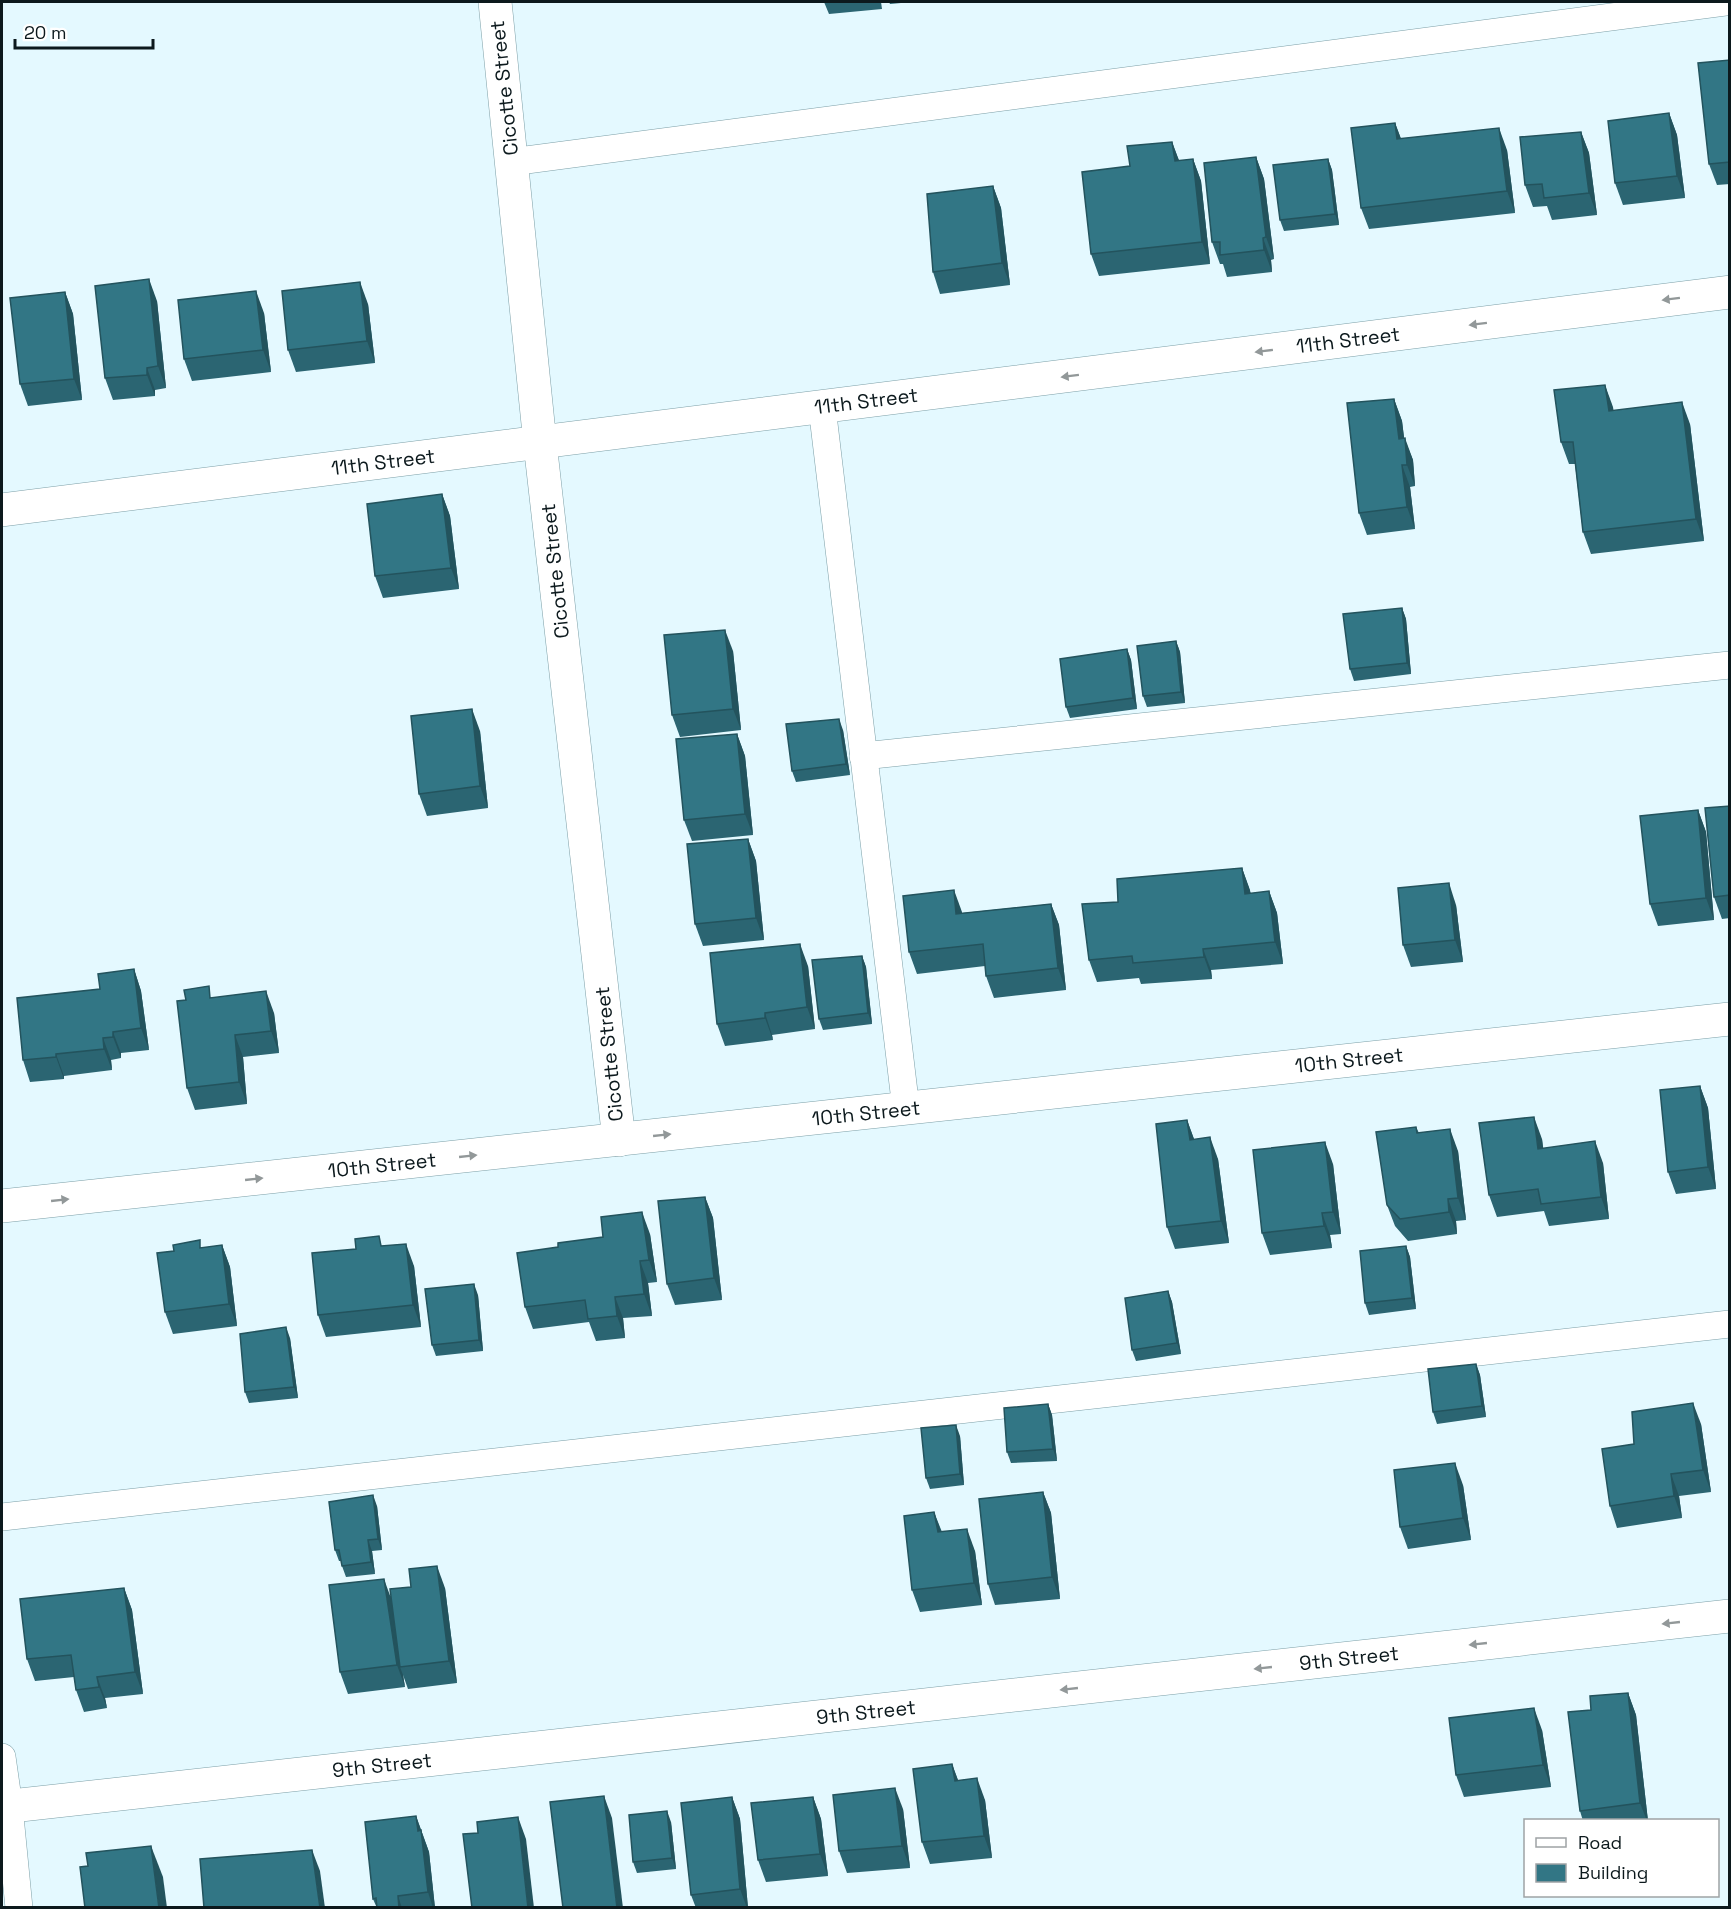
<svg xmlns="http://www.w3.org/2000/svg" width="1731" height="1909" font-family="'Space Grotesk',sans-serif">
  <rect width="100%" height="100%" fill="#e4f9ff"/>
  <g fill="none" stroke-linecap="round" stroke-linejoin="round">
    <!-- service casing -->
    <g stroke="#7c9fa7" stroke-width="28">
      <g id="service">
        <polyline points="511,162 1725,2"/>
        <polyline points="822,407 906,1109"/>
        <polyline points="863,756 1730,665"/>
        <polyline points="2,1517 1730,1324"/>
        <polyline points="2,1757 9,1806 19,1908"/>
      </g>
    </g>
    <!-- minor casing -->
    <g stroke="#7c9fa7" stroke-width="34">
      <g id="minor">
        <polyline points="495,2 540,443 619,1140"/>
        <polyline points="2,510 1730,292"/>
        <polyline points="2,1206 1730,1019"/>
        <polyline points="2,1807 1730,1616"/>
      </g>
    </g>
    <!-- service -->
    <use href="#service" stroke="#fff" stroke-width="27"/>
    <!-- minor -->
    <use href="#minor" stroke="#fff" stroke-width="33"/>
  </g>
  <!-- wall -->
  <g fill="#2b6572">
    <polygon points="824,2 881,2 882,9 829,14"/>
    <polygon points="889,2 912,2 890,4"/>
    <polygon points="1730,60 1730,184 1717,185 1709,164"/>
    <polygon points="1669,113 1677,135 1685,198 1623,205 1615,183"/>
    <polygon points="1395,123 1401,139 1507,150 1515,213 1369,229 1361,208"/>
    <polygon points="1581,132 1589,153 1597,215 1552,220 1547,206 1533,207 1525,185"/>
    <polygon points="1172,142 1179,161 1193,159 1201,181 1210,264 1099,276 1091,254 1130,166"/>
    <polygon points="1256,157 1264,179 1274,259 1271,260 1272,272 1227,277 1223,264 1220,264 1212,242"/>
    <polygon points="1328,159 1332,170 1339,225 1284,231 1280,220"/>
    <polygon points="993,186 1001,208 1010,285 940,294 933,272"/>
    <polygon points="65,292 73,314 82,400 28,406 20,384"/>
    <polygon points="157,301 166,388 155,390 155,396 113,400 105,378"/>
    <polygon points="368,304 375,363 296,372 288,350"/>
    <polygon points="264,313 271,372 192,381 184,359"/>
    <polygon points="1605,385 1613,411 1690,424 1704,541 1591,554 1583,532 1575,464 1569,464 1561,442"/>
    <polygon points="1394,399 1402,421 1404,438 1413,460 1415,486 1410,487 1415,529 1367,535 1359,513"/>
    <polygon points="442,494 450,516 459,589 383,598 375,576"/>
    <polygon points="1402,608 1406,619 1411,674 1354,681 1350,669"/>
    <polygon points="1176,641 1180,652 1185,703 1147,707 1143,696"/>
    <polygon points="1127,649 1131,660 1137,709 1070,718 1066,707"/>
    <polygon points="733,651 741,730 680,737 672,715"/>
    <polygon points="843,730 850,775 796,782 792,771"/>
    <polygon points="480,731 488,808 427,816 419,794"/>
    <polygon points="737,734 745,756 753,835 692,841 684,820"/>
    <polygon points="1730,806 1730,918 1722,919 1714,897"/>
    <polygon points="1698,810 1706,832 1714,920 1658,926 1650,904"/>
    <polygon points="748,839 756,861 764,940 703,946 695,924"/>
    <polygon points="1242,868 1251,894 1269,891 1277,913 1283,964 1211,970 1212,979 1141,984 1139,978 1097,982 1089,960 1118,902"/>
    <polygon points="1051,904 1059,925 1066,990 994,998 986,976 985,966 917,974 909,952 962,912 962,913"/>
    <polygon points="1456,905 1463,962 1411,967 1403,945"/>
    <polygon points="862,956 866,967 872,1024 823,1030 819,1019"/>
    <polygon points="808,966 815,1029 772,1035 773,1040 725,1046 717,1024"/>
    <polygon points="134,969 141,991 149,1050 121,1053 121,1058 111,1060 112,1070 64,1076 64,1079 30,1082 23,1060 100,989"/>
    <polygon points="213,997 274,1013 279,1053 243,1057 247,1104 195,1110 187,1088"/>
    <polygon points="1700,1086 1708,1108 1716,1189 1676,1194 1668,1172"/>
    <polygon points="1187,1120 1194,1139 1218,1159 1229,1243 1175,1249 1167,1227"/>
    <polygon points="1416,1127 1419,1133 1458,1151 1466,1220 1456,1221 1457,1234 1408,1241 1395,1226 1387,1205"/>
    <polygon points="1542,1139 1543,1148 1603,1163 1609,1219 1549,1226 1544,1211 1497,1217 1489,1195"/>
    <polygon points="1333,1164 1341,1234 1330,1235 1332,1248 1270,1255 1262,1233"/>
    <polygon points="705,1197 713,1218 722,1300 675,1305 667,1284"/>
    <polygon points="650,1234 657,1282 648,1283 652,1316 623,1318 625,1338 596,1341 589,1322 533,1329 525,1307 558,1247"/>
    <polygon points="222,1245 230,1267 237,1326 173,1334 165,1312 203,1248"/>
    <polygon points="383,1246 414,1266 421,1327 326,1337 318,1315"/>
    <polygon points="1406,1246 1410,1257 1416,1309 1369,1315 1365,1303"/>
    <polygon points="1168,1291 1172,1302 1181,1354 1136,1361 1132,1350"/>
    <polygon points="478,1295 483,1351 436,1356 432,1345"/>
    <polygon points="290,1338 298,1398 249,1403 245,1392"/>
    <polygon points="1476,1364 1480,1375 1486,1417 1437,1424 1433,1412"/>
    <polygon points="1048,1404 1052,1415 1057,1461 1011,1463 1007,1452"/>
    <polygon points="1701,1424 1711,1492 1679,1496 1682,1518 1617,1528 1610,1506 1634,1444"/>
    <polygon points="960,1436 964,1485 930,1489 926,1478"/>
    <polygon points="1463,1485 1471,1540 1408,1549 1400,1527"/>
    <polygon points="1043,1492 1051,1513 1060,1599 995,1605 988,1584"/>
    <polygon points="377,1506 382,1550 372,1551 375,1574 346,1577 342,1566 341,1561 339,1561 335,1550"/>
    <polygon points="934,1512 942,1532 975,1551 982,1605 920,1612 912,1590"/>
    <polygon points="124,1588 132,1610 143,1694 105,1698 107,1708 84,1712 76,1690 74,1677 35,1681 27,1659"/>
    <polygon points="445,1588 457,1683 408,1689 403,1675 405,1687 348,1694 340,1672 390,1596"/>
    <polygon points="1628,1693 1636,1715 1648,1821 1583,1821 1580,1811 1591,1710"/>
    <polygon points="1542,1730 1551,1787 1464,1797 1456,1775"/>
    <polygon points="952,1764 958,1780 985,1800 992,1858 930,1864 922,1842"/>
    <polygon points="732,1797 740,1819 748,1908 696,1908 691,1895"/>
    <polygon points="813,1797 821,1819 828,1876 766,1882 758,1860"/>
    <polygon points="903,1809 910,1868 847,1873 839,1851"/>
    <polygon points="416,1816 429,1852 435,1908 377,1908 373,1899"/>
    <polygon points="671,1822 676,1869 637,1873 633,1862"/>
  </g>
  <!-- shaded-wall -->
  <g fill="#23535d">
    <polygon points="1669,113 1677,135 1685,198 1677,176"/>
    <polygon points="1395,123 1403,144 1397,139"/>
    <polygon points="1499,128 1507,150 1515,213 1507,191"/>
    <polygon points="1581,132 1589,153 1597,215 1589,193"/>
    <polygon points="1172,142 1180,163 1175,161"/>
    <polygon points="1256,157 1264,179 1274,259 1266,237"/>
    <polygon points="1193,159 1201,181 1210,264 1202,242"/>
    <polygon points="1328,159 1332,170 1339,225 1335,214"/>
    <polygon points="993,186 1001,208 1010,285 1002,263"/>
    <polygon points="1263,238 1271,260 1272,272 1264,250"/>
    <polygon points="149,279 157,301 166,388 158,366"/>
    <polygon points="360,282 368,304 375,363 367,341"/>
    <polygon points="256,291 264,313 271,372 263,350"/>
    <polygon points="65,292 73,314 82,400 74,379"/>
    <polygon points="147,368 155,390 155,396 147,375"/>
    <polygon points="1605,385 1613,407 1617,433 1609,411"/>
    <polygon points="1394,399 1402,421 1407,461 1399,439"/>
    <polygon points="1682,402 1690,424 1704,541 1696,519"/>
    <polygon points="1405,438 1413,460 1415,486 1407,465"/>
    <polygon points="1402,465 1410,487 1415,529 1407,507"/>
    <polygon points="442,494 450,516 459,589 451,568"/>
    <polygon points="1402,608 1406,619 1411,674 1407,663"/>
    <polygon points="725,630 733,651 741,730 733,709"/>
    <polygon points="1176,641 1180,652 1185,703 1181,692"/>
    <polygon points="1127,649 1131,660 1137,709 1133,698"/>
    <polygon points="472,709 480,731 488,808 480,786"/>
    <polygon points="839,719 843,730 850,775 846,764"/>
    <polygon points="737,734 745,756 753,835 745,814"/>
    <polygon points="1698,810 1706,832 1714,920 1706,898"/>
    <polygon points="748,839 756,861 764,940 756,918"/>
    <polygon points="1242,868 1250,890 1253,916 1245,894"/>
    <polygon points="1449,883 1456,905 1463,962 1455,940"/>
    <polygon points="954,890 962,912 964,936 956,914"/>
    <polygon points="1269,891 1277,913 1283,964 1275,942"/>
    <polygon points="1051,904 1059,925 1066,990 1058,968"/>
    <polygon points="800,944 808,966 815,1029 807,1007"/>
    <polygon points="1203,949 1211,970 1212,979 1204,957"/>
    <polygon points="862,956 866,967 872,1024 868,1013"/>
    <polygon points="134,969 141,991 149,1050 141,1028"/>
    <polygon points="266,991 274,1013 279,1053 271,1031"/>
    <polygon points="765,1013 772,1035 773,1040 765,1018"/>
    <polygon points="113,1032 121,1053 121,1058 113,1037"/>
    <polygon points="235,1035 243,1057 247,1104 239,1082"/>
    <polygon points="103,1038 111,1060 112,1070 104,1049"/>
    <polygon points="56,1054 64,1076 64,1079 56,1057"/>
    <polygon points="1700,1086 1708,1108 1716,1189 1708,1167"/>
    <polygon points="1534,1117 1542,1139 1546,1170 1538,1149"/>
    <polygon points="1187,1120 1195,1142 1190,1140"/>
    <polygon points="1450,1129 1458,1151 1466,1220 1458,1198"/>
    <polygon points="1210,1137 1218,1159 1229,1243 1221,1221"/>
    <polygon points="1595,1141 1603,1163 1609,1219 1601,1197"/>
    <polygon points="1325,1142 1333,1164 1341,1234 1333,1212"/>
    <polygon points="705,1197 713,1218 722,1300 714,1278"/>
    <polygon points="1448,1199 1456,1221 1457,1234 1449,1212"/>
    <polygon points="642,1212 650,1234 657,1282 649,1260"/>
    <polygon points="1322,1213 1330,1235 1332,1248 1324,1226"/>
    <polygon points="406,1244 414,1266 421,1327 413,1305"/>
    <polygon points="222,1245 230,1267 237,1326 229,1304"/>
    <polygon points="1406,1246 1410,1257 1416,1309 1412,1298"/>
    <polygon points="640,1261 648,1283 652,1316 644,1294"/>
    <polygon points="474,1284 478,1295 483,1351 479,1340"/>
    <polygon points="1168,1291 1172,1302 1181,1354 1177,1343"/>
    <polygon points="615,1297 623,1318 625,1338 617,1316"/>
    <polygon points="286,1327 290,1338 298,1398 294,1387"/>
    <polygon points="1476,1364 1480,1375 1486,1417 1482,1406"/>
    <polygon points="1693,1403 1701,1424 1711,1492 1703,1470"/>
    <polygon points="1048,1404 1052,1415 1057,1461 1053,1449"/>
    <polygon points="956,1425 960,1436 964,1485 960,1474"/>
    <polygon points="1455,1463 1463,1485 1471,1540 1463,1518"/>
    <polygon points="1671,1474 1679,1496 1682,1518 1674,1496"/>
    <polygon points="1043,1492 1051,1513 1060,1599 1052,1577"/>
    <polygon points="373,1495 377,1506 382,1550 378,1539"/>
    <polygon points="934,1512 942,1534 938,1532"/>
    <polygon points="967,1529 975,1551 982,1605 974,1583"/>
    <polygon points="368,1540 372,1551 375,1574 371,1562"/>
    <polygon points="437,1566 445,1588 457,1683 449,1661"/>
    <polygon points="384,1579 392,1601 400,1667 403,1675 405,1687 397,1665"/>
    <polygon points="124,1588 132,1610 143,1694 135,1672"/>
    <polygon points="97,1677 105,1698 107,1708 99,1687"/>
    <polygon points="1628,1693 1636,1715 1648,1821 1647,1821 1640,1803"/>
    <polygon points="1534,1708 1542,1730 1551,1787 1543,1765"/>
    <polygon points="952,1764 960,1786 955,1781"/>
    <polygon points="977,1778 985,1800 992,1858 984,1836"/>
    <polygon points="895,1788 903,1809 910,1868 902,1846"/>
    <polygon points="604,1796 612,1818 623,1908 617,1908"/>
    <polygon points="732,1797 740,1819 748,1908 747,1908 740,1889"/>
    <polygon points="813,1797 821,1819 828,1876 820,1854"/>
    <polygon points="667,1811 671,1822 676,1869 672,1858"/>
    <polygon points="416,1816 429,1852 435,1908 433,1908 428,1892"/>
    <polygon points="518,1817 526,1839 534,1908 528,1908"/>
    <polygon points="151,1846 163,1877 167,1908 159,1908"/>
    <polygon points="312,1850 320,1871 325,1908 320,1908"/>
    <polygon points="398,1896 402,1908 399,1908"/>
  </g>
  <!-- building -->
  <g fill="#327685" stroke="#23535d" stroke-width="1.5">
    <polygon points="1730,60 1730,162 1709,164 1698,63"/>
    <polygon points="1669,113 1677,176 1615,183 1608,121"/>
    <polygon points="1395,123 1397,139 1499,128 1507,191 1361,208 1351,128"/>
    <polygon points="1581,132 1589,193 1544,198 1542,184 1525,185 1520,137"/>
    <polygon points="1172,142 1175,161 1193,159 1202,242 1091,254 1082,172 1130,166 1127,146"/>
    <polygon points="1256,157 1266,237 1263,238 1264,250 1220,255 1220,242 1212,242 1204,163"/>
    <polygon points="1328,159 1335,214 1280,220 1273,165"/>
    <polygon points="993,186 1002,263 933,272 927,194"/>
    <polygon points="149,279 158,366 147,368 147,375 105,378 95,286"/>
    <polygon points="360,282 367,341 288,350 282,291"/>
    <polygon points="256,291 263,350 184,359 178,300"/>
    <polygon points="65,292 74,379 20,384 10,298"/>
    <polygon points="1605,385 1609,411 1682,402 1696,519 1583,532 1573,442 1561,442 1554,390"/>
    <polygon points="1394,399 1399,439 1405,438 1407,465 1402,465 1407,507 1359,513 1347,403"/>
    <polygon points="442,494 451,568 375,576 367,504"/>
    <polygon points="1402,608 1407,663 1350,669 1343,614"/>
    <polygon points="725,630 733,709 672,715 664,635"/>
    <polygon points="1176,641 1181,692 1143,696 1137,646"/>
    <polygon points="1127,649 1133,698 1066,707 1060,659"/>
    <polygon points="472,709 480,786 419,794 411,716"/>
    <polygon points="839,719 846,764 792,771 786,724"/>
    <polygon points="737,734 745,814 684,820 676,739"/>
    <polygon points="1730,806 1730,895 1714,897 1705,808"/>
    <polygon points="1698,810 1706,898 1650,904 1640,816"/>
    <polygon points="748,839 756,918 695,924 687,844"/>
    <polygon points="1242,868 1245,894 1269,891 1275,942 1203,949 1204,957 1133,963 1132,956 1089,960 1082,904 1118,902 1117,879"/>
    <polygon points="1449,883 1455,940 1403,945 1398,888"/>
    <polygon points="954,890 956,914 1051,904 1058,968 986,976 983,944 909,952 903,896"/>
    <polygon points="800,944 807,1007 765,1013 765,1018 717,1024 710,953"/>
    <polygon points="862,956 868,1013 819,1019 812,960"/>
    <polygon points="134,969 141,1028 113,1032 113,1037 103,1038 104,1049 56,1054 56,1057 23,1060 17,998 100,989 98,974"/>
    <polygon points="209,986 210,998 266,991 271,1031 235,1035 239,1082 187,1088 177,1001 186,1000 184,990"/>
    <polygon points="1700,1086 1708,1167 1668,1172 1660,1090"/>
    <polygon points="1534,1117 1538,1149 1595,1141 1601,1197 1541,1204 1538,1189 1489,1195 1479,1123"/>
    <polygon points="1187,1120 1190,1140 1210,1137 1221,1221 1167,1227 1156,1124"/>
    <polygon points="1416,1127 1417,1133 1450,1129 1458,1198 1448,1199 1449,1212 1400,1219 1387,1205 1376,1132"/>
    <polygon points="1325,1142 1333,1212 1322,1213 1324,1226 1262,1233 1253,1150"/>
    <polygon points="705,1197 714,1278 667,1284 658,1201"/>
    <polygon points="642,1212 649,1260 640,1261 644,1294 615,1297 617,1316 588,1319 585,1300 525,1307 517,1253 558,1247 558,1243 603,1237 601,1217"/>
    <polygon points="379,1236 381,1246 406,1244 413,1305 318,1315 312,1253 356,1249 355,1239"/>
    <polygon points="200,1240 200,1248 222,1245 229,1304 165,1312 157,1253 174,1251 173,1245"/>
    <polygon points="1406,1246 1412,1298 1365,1303 1360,1251"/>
    <polygon points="474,1284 479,1340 432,1345 425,1289"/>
    <polygon points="1168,1291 1177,1343 1132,1350 1125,1298"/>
    <polygon points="286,1327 294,1387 245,1392 240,1334"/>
    <polygon points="1476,1364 1482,1406 1433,1412 1428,1369"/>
    <polygon points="1693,1403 1703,1470 1671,1474 1674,1496 1610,1506 1602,1449 1634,1444 1632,1412"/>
    <polygon points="1048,1404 1053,1449 1007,1452 1004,1408"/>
    <polygon points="956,1425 960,1474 926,1478 921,1428"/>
    <polygon points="1455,1463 1463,1518 1400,1527 1394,1470"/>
    <polygon points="1043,1492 1052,1577 988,1584 979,1499"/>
    <polygon points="373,1495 378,1539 368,1540 371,1562 342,1566 339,1550 335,1550 329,1502"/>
    <polygon points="934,1512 938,1532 967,1529 974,1583 912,1590 904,1516"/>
    <polygon points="437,1566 449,1661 400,1667 390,1589 411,1587 409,1569"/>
    <polygon points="384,1579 397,1665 340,1672 329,1585"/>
    <polygon points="124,1588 135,1672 97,1677 99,1687 76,1690 71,1655 27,1659 20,1599"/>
    <polygon points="1628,1693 1640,1803 1580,1811 1568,1712 1591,1710 1590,1696"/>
    <polygon points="1534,1708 1543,1765 1456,1775 1449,1718"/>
    <polygon points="952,1764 955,1781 977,1778 984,1836 922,1842 913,1769"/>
    <polygon points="895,1788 902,1846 839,1851 833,1795"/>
    <polygon points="604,1796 617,1908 563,1908 550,1802"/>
    <polygon points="732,1797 740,1889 691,1895 681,1803"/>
    <polygon points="813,1797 820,1854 758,1860 751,1803"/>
    <polygon points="667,1811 672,1858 633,1862 629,1815"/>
    <polygon points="416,1816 418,1831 421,1830 428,1892 398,1896 399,1908 377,1908 376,1898 373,1899 365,1822"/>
    <polygon points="518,1817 528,1908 472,1908 463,1834 478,1833 477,1822"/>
    <polygon points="151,1846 159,1908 85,1908 80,1867 88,1866 86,1853"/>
    <polygon points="312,1850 320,1908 204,1908 200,1859"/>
  </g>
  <!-- one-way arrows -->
  <defs><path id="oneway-solid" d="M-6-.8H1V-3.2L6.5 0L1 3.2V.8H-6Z" transform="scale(1.5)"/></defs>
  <g fill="#929899">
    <use href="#oneway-solid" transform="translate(1671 299) rotate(173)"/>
    <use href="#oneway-solid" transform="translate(1478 324) rotate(173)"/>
    <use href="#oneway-solid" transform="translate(1264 351) rotate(173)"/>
    <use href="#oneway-solid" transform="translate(1070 376) rotate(173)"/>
    <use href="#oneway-solid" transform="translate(662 1135) rotate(-6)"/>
    <use href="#oneway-solid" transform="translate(468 1156) rotate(-6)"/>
    <use href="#oneway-solid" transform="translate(254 1179) rotate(-6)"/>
    <use href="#oneway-solid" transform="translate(60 1200) rotate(-6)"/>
    <use href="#oneway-solid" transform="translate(1671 1623) rotate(174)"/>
    <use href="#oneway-solid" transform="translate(1478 1644) rotate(174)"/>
    <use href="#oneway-solid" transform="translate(1263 1668) rotate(174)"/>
    <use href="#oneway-solid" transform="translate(1069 1689) rotate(174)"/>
  </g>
  <g text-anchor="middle" stroke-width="5" stroke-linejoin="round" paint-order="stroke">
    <!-- street labels -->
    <g font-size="20" fill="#0c191d" stroke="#fff">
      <text transform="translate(504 88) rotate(-96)" y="7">Cicotte Street</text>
      <text transform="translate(1348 340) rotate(-7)" y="7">11th Street</text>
      <text transform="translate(866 401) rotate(-7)" y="7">11th Street</text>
      <text transform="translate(383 462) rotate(-7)" y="7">11th Street</text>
      <text transform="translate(555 571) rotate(-96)" y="7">Cicotte Street</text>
      <text transform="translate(609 1054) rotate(-96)" y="7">Cicotte Street</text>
      <text transform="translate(1349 1060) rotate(-6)" y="7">10th Street</text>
      <text transform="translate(866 1113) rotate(-6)" y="7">10th Street</text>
      <text transform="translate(382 1165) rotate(-6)" y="7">10th Street</text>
      <text transform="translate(1349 1658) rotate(-6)" y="7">9th Street</text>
      <text transform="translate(866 1712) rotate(-6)" y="7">9th Street</text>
      <text transform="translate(382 1765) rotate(-6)" y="7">9th Street</text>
    </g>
  </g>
  <!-- border -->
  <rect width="1731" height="1909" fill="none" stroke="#0c191d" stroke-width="6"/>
  <!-- legend -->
  <rect x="1524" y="1819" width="195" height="78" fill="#ffffff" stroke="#9ea3a5" stroke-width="1.5"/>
  <rect x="1536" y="1838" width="30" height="9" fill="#ffffff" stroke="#9ea3a5" stroke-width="1.5"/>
  <text x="1578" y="1849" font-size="18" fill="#0c191d">Road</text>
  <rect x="1536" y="1864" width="30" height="18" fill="#327685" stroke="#9ea3a5" stroke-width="1.5"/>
  <text x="1578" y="1879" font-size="18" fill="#0c191d">Building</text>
  <!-- scale -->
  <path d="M15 39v9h138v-9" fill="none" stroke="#0c191d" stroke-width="3"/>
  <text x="24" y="39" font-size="18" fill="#0c191d" stroke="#ffffff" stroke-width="4.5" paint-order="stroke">20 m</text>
</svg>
